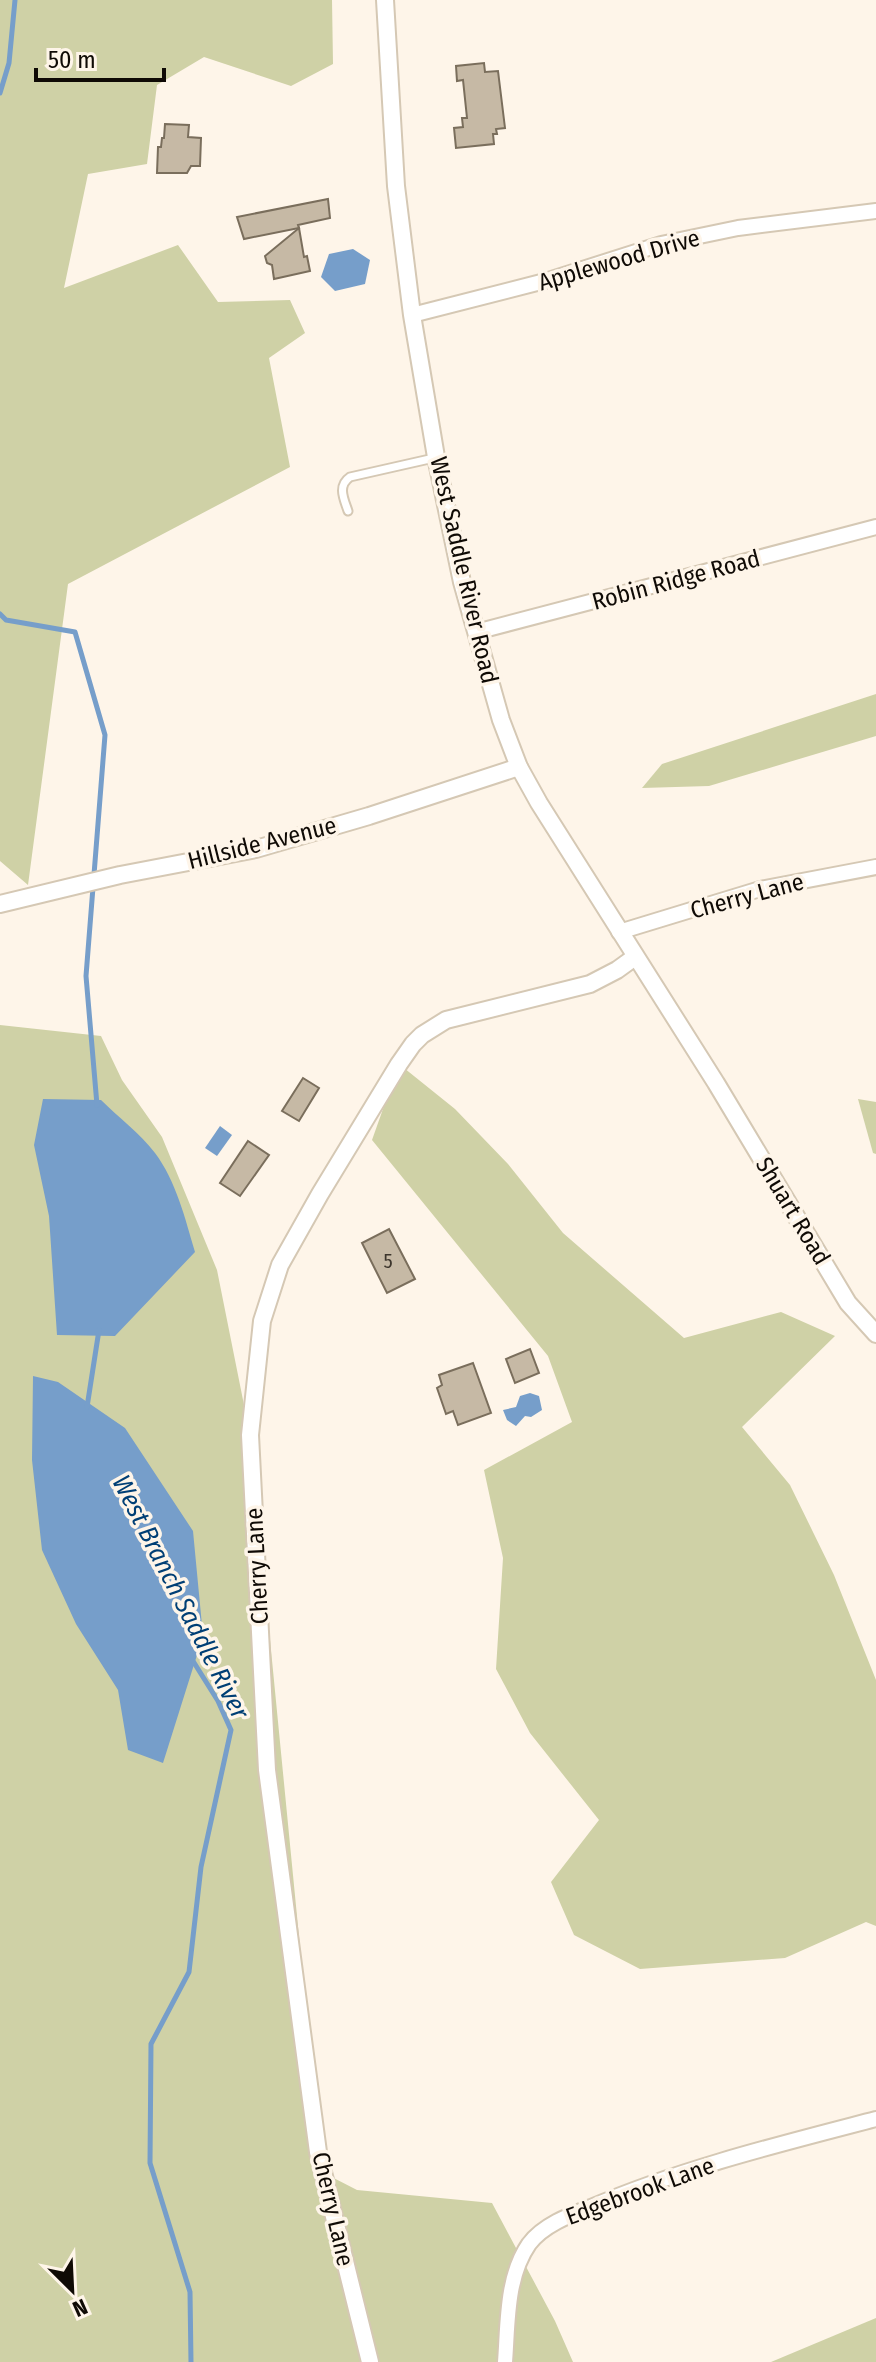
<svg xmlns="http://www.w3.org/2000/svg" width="876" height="2362" font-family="'Fira Sans Condensed',sans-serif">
  <rect width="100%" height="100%" fill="#fef5e9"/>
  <!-- green -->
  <g fill="#cfd1a6">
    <polygon points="0,0 332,0 333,64 291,86 204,57 157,85 147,164 88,174 64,288 178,245 218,302 290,300 305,333 269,358 290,467 68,584 28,885 0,861"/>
    <polygon points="876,694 876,736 709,786 642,788 662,764"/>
    <polygon points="0,1025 101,1036 122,1080 162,1137 217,1270 250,1435 322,2172 357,2190 492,2203 555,2321 573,2362 0,2362"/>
    <polygon points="399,1064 455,1109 508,1164 563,1233 684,1338 781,1312 835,1336 742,1427 790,1485 834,1575 876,1680 876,1926 866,1922 785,1958 640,1969 574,1935 551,1882 599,1820 530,1733 496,1669 503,1558 484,1470 572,1422 548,1356 372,1140"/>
    <polygon points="858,1099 876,1102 876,1154 873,1153"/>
    <polygon points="876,2318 876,2362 771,2362"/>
  </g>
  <!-- water -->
  <g fill="#769eca">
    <polygon points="353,249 370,260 365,284 335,291 321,277 329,254"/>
    <path d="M43 1099 101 1100C118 1117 140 1133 155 1153 176 1181 185 1218 195 1252L115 1336 57 1335 49 1216 34 1145Z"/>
    <polygon points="220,1126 232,1135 217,1156 205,1148"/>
    <polygon points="33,1376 58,1382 125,1428 193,1531 203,1636 163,1763 128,1750 118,1690 76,1624 42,1550 32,1460"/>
    <polygon points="530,1393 539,1396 542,1410 531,1417 525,1416 516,1426 507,1420 503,1410 516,1407 520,1396"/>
  </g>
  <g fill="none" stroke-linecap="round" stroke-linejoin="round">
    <!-- stream -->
    <g stroke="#769eca" stroke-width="5">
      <polyline points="0,93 9,63 15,0"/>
      <polyline points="0,614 6,620 75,632 105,735 86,976 97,1105"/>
      <polyline points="87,1407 99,1330"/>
      <polyline points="191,2362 190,2292 150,2163 151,2044 189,1972 201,1867 231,1730 218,1701 193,1661"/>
    </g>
  </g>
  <!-- building -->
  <g fill="#c6b9a5" stroke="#7a6e5c" stroke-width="2">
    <polygon points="484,63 485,72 498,71 505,128 496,129 497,134 493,134 494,144 456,148 454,128 463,127 462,118 467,118 463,80 457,81 456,66"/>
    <polygon points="165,124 189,125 188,137 201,138 200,166 191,166 187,173 157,173 158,147 161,147 162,138 164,138"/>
    <polygon points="328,199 330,218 298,225 299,228 244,239 237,217"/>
    <polygon points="299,228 304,257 307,256 310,271 274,279 272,265 267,263 265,256"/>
    <polygon points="303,1078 319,1088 299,1121 282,1111"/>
    <polygon points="248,1141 269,1155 240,1196 220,1183"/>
    <polygon points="389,1229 415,1279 387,1293 362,1243"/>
    <polygon points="530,1349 539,1373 515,1383 506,1359"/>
    <polygon points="473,1363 491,1413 458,1425 453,1411 446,1414 437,1388 442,1385 439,1375"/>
  </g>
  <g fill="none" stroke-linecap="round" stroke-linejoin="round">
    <!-- service casing -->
    <g stroke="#d5c8b4" stroke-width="11">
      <path id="service" d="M348 511C344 499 337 486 350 477L434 458"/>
    </g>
    <!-- minor casing -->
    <g stroke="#d5c8b4" stroke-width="18">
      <g id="minor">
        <polyline points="412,315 545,281 661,244 738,228 876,211"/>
        <polyline points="476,632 876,527"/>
        <polyline points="619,932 760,889 876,867"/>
        <path d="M505 2362C508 2324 506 2277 529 2244 543 2225 570 2215 591 2207 682 2168 780 2144 876 2119"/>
      </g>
    </g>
    <!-- tertiary casing -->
    <g stroke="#d5c8b4" stroke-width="20">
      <g id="tertiary">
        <polyline points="385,0 396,186 412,315 436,457 462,582 501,720 519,767 539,803 716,1083 848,1303 876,1334"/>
        <polyline points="0,904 120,875 256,849 369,816 519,767"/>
        <polyline points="370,2362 318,2152 267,1770 250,1435 262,1321 280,1265 320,1194 399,1064 413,1044 422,1035 446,1020 590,984 617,970 635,957"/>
      </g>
    </g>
    <!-- service -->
    <use href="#service" stroke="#fff" stroke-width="7"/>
    <!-- minor -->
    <use href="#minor" stroke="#fff" stroke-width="14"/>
    <!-- tertiary -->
    <use href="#tertiary" stroke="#fff" stroke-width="16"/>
  </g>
  <g text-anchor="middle" stroke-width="7" stroke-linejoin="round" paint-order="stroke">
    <!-- number labels -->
    <g font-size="20" fill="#3d362d">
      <text x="388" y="1268">5</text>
    </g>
    <!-- street labels -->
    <g font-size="24" fill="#0f0a05" stroke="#fef5e9">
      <text transform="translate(619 260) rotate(-16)" y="8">Applewood Drive</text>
      <text transform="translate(464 570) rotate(77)" y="8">West Saddle River Road</text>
      <text transform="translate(676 580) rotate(-15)" y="8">Robin Ridge Road</text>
      <text transform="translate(262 843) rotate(-14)" y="8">Hillside Avenue</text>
      <text transform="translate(747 896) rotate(-15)" y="8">Cherry Lane</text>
      <text transform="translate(793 1211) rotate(59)" y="8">Shuart Road</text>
      <text transform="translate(257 1566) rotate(-93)" y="8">Cherry Lane</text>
      <text transform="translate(640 2191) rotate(-20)" y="8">Edgebrook Lane</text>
      <text transform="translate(333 2209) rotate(77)" y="8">Cherry Lane</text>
    </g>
    <!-- water labels -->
    <g font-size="26" font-style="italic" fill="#003f75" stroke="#fef5e9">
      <text transform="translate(181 1597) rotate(63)" y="9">West Branch Saddle River</text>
    </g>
  </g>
  <!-- north arrow -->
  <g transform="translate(72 2290) rotate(156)" stroke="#fef5e9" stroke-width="6" paint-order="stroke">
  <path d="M0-6L14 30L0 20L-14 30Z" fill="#0f0a05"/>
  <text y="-12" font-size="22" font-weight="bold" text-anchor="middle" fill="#0f0a05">N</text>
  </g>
  <!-- scale -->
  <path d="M36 68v12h128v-12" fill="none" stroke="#0f0a05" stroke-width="4"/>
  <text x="48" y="68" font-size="24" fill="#0f0a05" stroke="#fef5e9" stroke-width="6" paint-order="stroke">50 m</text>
</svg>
